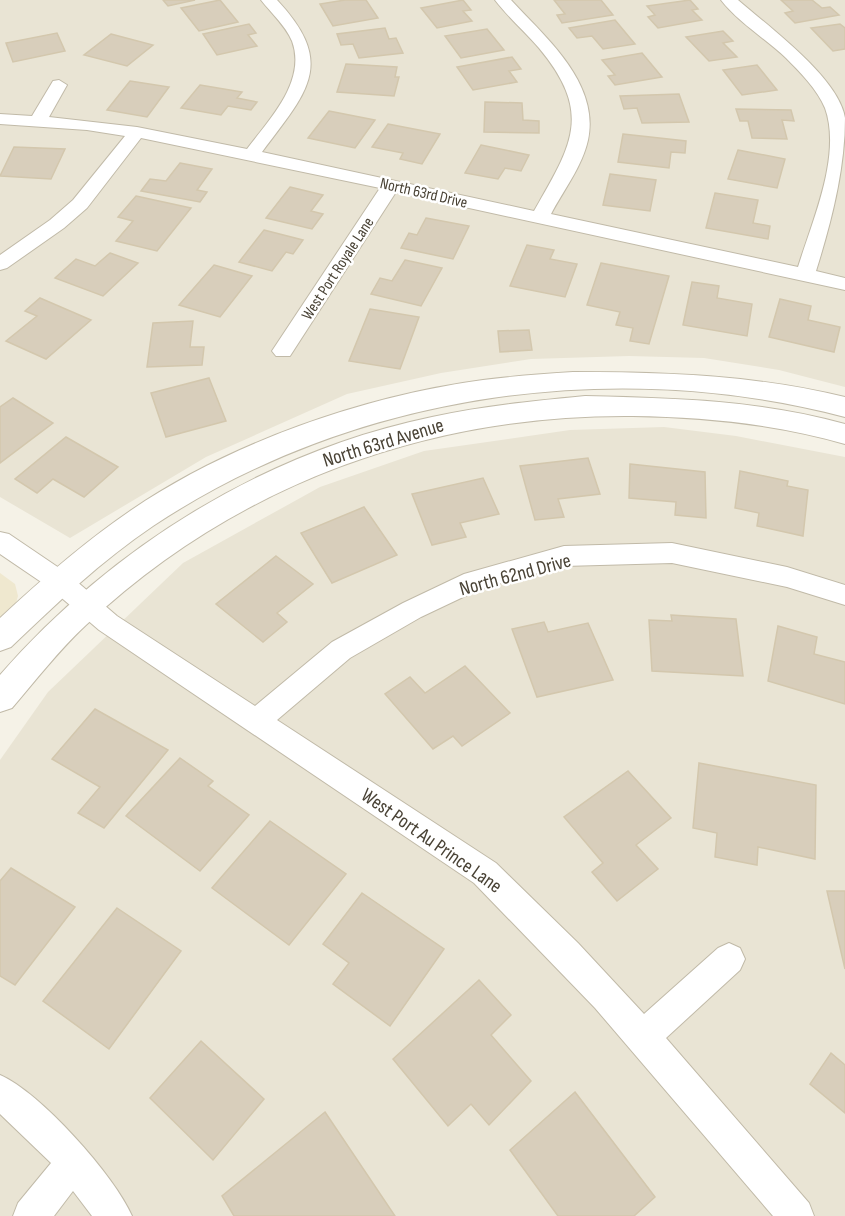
<svg xmlns="http://www.w3.org/2000/svg" width="845" height="1216" font-family="'Sofia Sans Condensed',sans-serif">
  <rect width="100%" height="100%" fill="#f5f2e7"/>
  <!-- residential -->
  <g fill="#e9e4d4">
    <polygon points="0,0 845,0 845,387 779,370 704,358 629,356 531,359 441,373 347,394 206,457 70,538 0,497"/>
    <polygon points="664,427 736,436 845,457 845,1216 0,1216 0,760 48,692 183,563 320,487 424,451 570,430"/>
  </g>
  <!-- education -->
  <polygon fill="#efe8cf" points="0,573 15,584 18,596 16,603 0,621"/>
  <!-- building -->
  <g fill="#d8cebb" stroke="#d3c7ad" stroke-width="1.5">
    <polygon points="163,0 195,0 168,6"/>
    <polygon points="220,0 238,22 199,31 181,8"/>
    <polygon points="345,0 366,0 378,18 333,26 320,4"/>
    <polygon points="463,0 471,10 463,11 472,21 437,28 421,8"/>
    <polygon points="554,0 601,0 613,15 562,23 557,15 565,14"/>
    <polygon points="690,0 698,9 692,10 702,20 658,28 648,17 655,15 647,6"/>
    <polygon points="781,0 812,0 822,8 830,7 839,15 795,23 785,13 793,11"/>
    <polygon points="615,20 635,44 603,49 592,36 577,38 569,28"/>
    <polygon points="249,24 256,33 248,35 257,46 217,55 203,34"/>
    <polygon points="840,24 845,28 845,49 833,51 811,28"/>
    <polygon points="385,28 389,39 396,38 403,53 359,58 353,44 341,45 337,34"/>
    <polygon points="487,29 504,50 461,58 445,36"/>
    <polygon points="723,31 733,41 723,43 737,57 709,61 686,37"/>
    <polygon points="57,33 65,51 13,62 6,43"/>
    <polygon points="111,34 153,45 127,66 84,55"/>
    <polygon points="642,53 662,77 615,85 608,76 615,75 602,60"/>
    <polygon points="512,57 521,69 509,71 517,82 473,90 457,67"/>
    <polygon points="346,64 397,67 395,77 399,77 394,96 337,92"/>
    <polygon points="757,65 777,90 742,95 723,70"/>
    <polygon points="130,81 169,87 147,117 107,110"/>
    <polygon points="200,85 242,92 237,98 257,102 251,110 228,106 221,115 181,108"/>
    <polygon points="679,94 689,122 642,123 637,108 624,109 620,96"/>
    <polygon points="485,102 522,103 523,120 539,121 539,133 484,132"/>
    <polygon points="736,109 791,110 794,121 782,120 787,139 752,138 748,121 740,121"/>
    <polygon points="329,111 375,120 355,148 308,138"/>
    <polygon points="388,124 440,134 422,164 400,159 403,153 372,147"/>
    <polygon points="623,134 686,141 685,153 671,152 669,168 618,162"/>
    <polygon points="481,145 529,155 521,171 505,168 498,179 465,173"/>
    <polygon points="14,147 65,149 51,179 0,176"/>
    <polygon points="738,150 785,159 777,188 728,179"/>
    <polygon points="180,163 212,169 197,190 207,192 200,202 141,191 150,179 166,181"/>
    <polygon points="610,174 656,180 650,211 603,205"/>
    <polygon points="290,187 323,195 311,211 323,214 312,229 266,218"/>
    <polygon points="715,193 758,200 753,223 770,226 768,239 706,228"/>
    <polygon points="136,196 191,208 157,251 116,241 133,221 118,217"/>
    <polygon points="426,218 469,226 453,259 401,248 409,233 417,235"/>
    <polygon points="264,230 303,240 293,254 286,252 272,271 239,262"/>
    <polygon points="527,245 554,250 550,259 577,264 565,297 510,286"/>
    <polygon points="110,253 138,263 103,296 55,278 76,259 95,266"/>
    <polygon points="405,260 442,268 421,306 371,294 380,278 392,281"/>
    <polygon points="601,263 669,276 649,344 630,341 633,328 616,325 620,312 587,305"/>
    <polygon points="214,265 252,276 220,317 179,305"/>
    <polygon points="692,282 719,286 717,298 752,304 747,336 683,325"/>
    <polygon points="40,298 91,320 46,359 6,341 37,316 25,311"/>
    <polygon points="780,299 811,306 808,320 840,327 834,352 769,337"/>
    <polygon points="370,309 419,317 400,369 349,361"/>
    <polygon points="193,321 190,347 204,347 202,365 147,367 153,323"/>
    <polygon points="529,330 532,350 500,352 498,331"/>
    <polygon points="209,378 226,421 166,437 151,393"/>
    <polygon points="13,398 53,423 0,463 0,407"/>
    <polygon points="66,437 118,467 84,497 53,479 37,493 15,479"/>
    <polygon points="588,458 600,494 558,499 564,517 535,520 520,466"/>
    <polygon points="630,464 705,472 706,518 675,515 676,502 629,498"/>
    <polygon points="740,471 788,481 787,486 808,490 803,536 757,526 759,513 735,508"/>
    <polygon points="483,478 499,514 460,523 466,537 432,545 412,494"/>
    <polygon points="364,507 397,555 332,583 301,533"/>
    <polygon points="276,556 313,584 277,613 287,622 263,642 216,604"/>
    <polygon points="671,615 736,619 743,676 652,671 649,620 672,621"/>
    <polygon points="544,622 548,632 588,623 613,680 537,697 512,629"/>
    <polygon points="778,626 817,637 814,654 845,662 845,704 768,681"/>
    <polygon points="465,666 510,713 462,746 453,736 433,749 385,694 410,677 425,693"/>
    <polygon points="95,709 168,750 104,828 78,813 100,787 52,759"/>
    <polygon points="180,758 213,781 208,786 249,815 200,871 126,816"/>
    <polygon points="699,763 816,785 815,859 758,847 757,865 715,857 717,833 693,828"/>
    <polygon points="628,771 671,818 636,845 658,869 617,901 592,872 603,863 564,817"/>
    <polygon points="270,821 346,874 289,945 212,888"/>
    <polygon points="11,868 75,907 15,985 0,976 0,881"/>
    <polygon points="827,891 845,891 845,969"/>
    <polygon points="362,893 444,949 390,1026 333,984 349,963 323,944"/>
    <polygon points="117,908 181,951 109,1049 43,1001"/>
    <polygon points="479,980 511,1015 491,1035 531,1081 489,1125 471,1104 448,1126 393,1059"/>
    <polygon points="201,1041 264,1099 213,1160 150,1098"/>
    <polygon points="831,1053 845,1065 845,1113 810,1084"/>
    <polygon points="575,1092 655,1197 634,1216 558,1216 510,1150"/>
    <polygon points="325,1112 395,1216 234,1216 222,1196"/>
  </g>
  <g fill="none" stroke-linecap="round" stroke-linejoin="round">
    <!-- minor casing -->
    <g stroke="#c1baa8" stroke-width="2">
      <g id="minor">
        <path d="M261 0H277C337 64 307 92 262 152L534 211C571 146 594 114 539 48 525 32 508 17 495 0H511C546 38 600 83 588 140 582 167 563 191 551 214L798 267C812 222 842 155 825 108 817 89 800 72 786 58 766 39 738 22 721 0H738C768 26 839 78 845 118 845 170 831 223 816 271L845 278V290L396 192 290 356H276L272 351 380 188 141 138 87 208 64 228 7 268 0 270V255L50 220 73 200 125 136 87 130 0 124V114L32 116 53 81 59 80 67 85 49 117 137 127 247 149C269 120 307 81 292 41 285 25 272 14 261 0Z"/>
        <polygon points="0,532 9,534 68,574 117,616 255,706 332,642 403,603 464,574 564,546 672,543 787,567 845,585 845,605 787,587 672,563 564,566 480,589 421,617 350,658 277,720 496,863 578,943 644,1014 718,948 729,943 740,948 745,959 740,970 666,1038 809,1203 814,1216 773,1216 595,1008 474,883 99,630 50,588 0,554"/>
        <path d="M0 1075C40 1092 115 1176 132 1216H92L73 1191 54 1216H13L18 1203 51 1163 0 1114Z"/>
      </g>
    </g>
    <!-- tertiary casing -->
    <g stroke="#c1baa8" stroke-width="2">
      <g id="tertiary">
        <path d="M573 372C666 372 755 375 845 397V417C614 356 353 393 153 526 101 561 56 604 11 647L0 651V618C42 579 83 543 130 511 229 443 364 396 483 380 513 376 543 374 573 372Z"/>
        <path d="M585 396C673 398 760 400 845 424V444C776 424 705 417 633 416 429 414 236 484 86 625 59 650 36 680 12 708L0 712V675C112 547 264 452 432 417 483 406 533 401 585 396Z"/>
      </g>
    </g>
    <!-- minor -->
    <use href="#minor" fill="#fff" fill-rule="evenodd"/>
    <!-- tertiary -->
    <use href="#tertiary" fill="#fff" fill-rule="evenodd"/>
  </g>
  <g text-anchor="middle" stroke-width="5" stroke-linejoin="round" paint-order="stroke">
    <!-- far-street labels -->
    <g font-size="16" fill="#494235" stroke="#fff">
      <text transform="translate(424 192) rotate(13)" y="6">North 63rd Drive</text>
      <text transform="translate(337 268) rotate(-57)" y="6">West Port Royale Lane</text>
    </g>
    <!-- street labels -->
    <g font-size="20" fill="#494235" stroke="#fff">
      <text transform="translate(383 442) rotate(-17)" y="7">North 63rd Avenue</text>
      <text transform="translate(515 574) rotate(-15)" y="7">North 62nd Drive</text>
      <text transform="translate(432 840) rotate(35)" y="7">West Port Au Prince Lane</text>
    </g>
  </g>
</svg>
